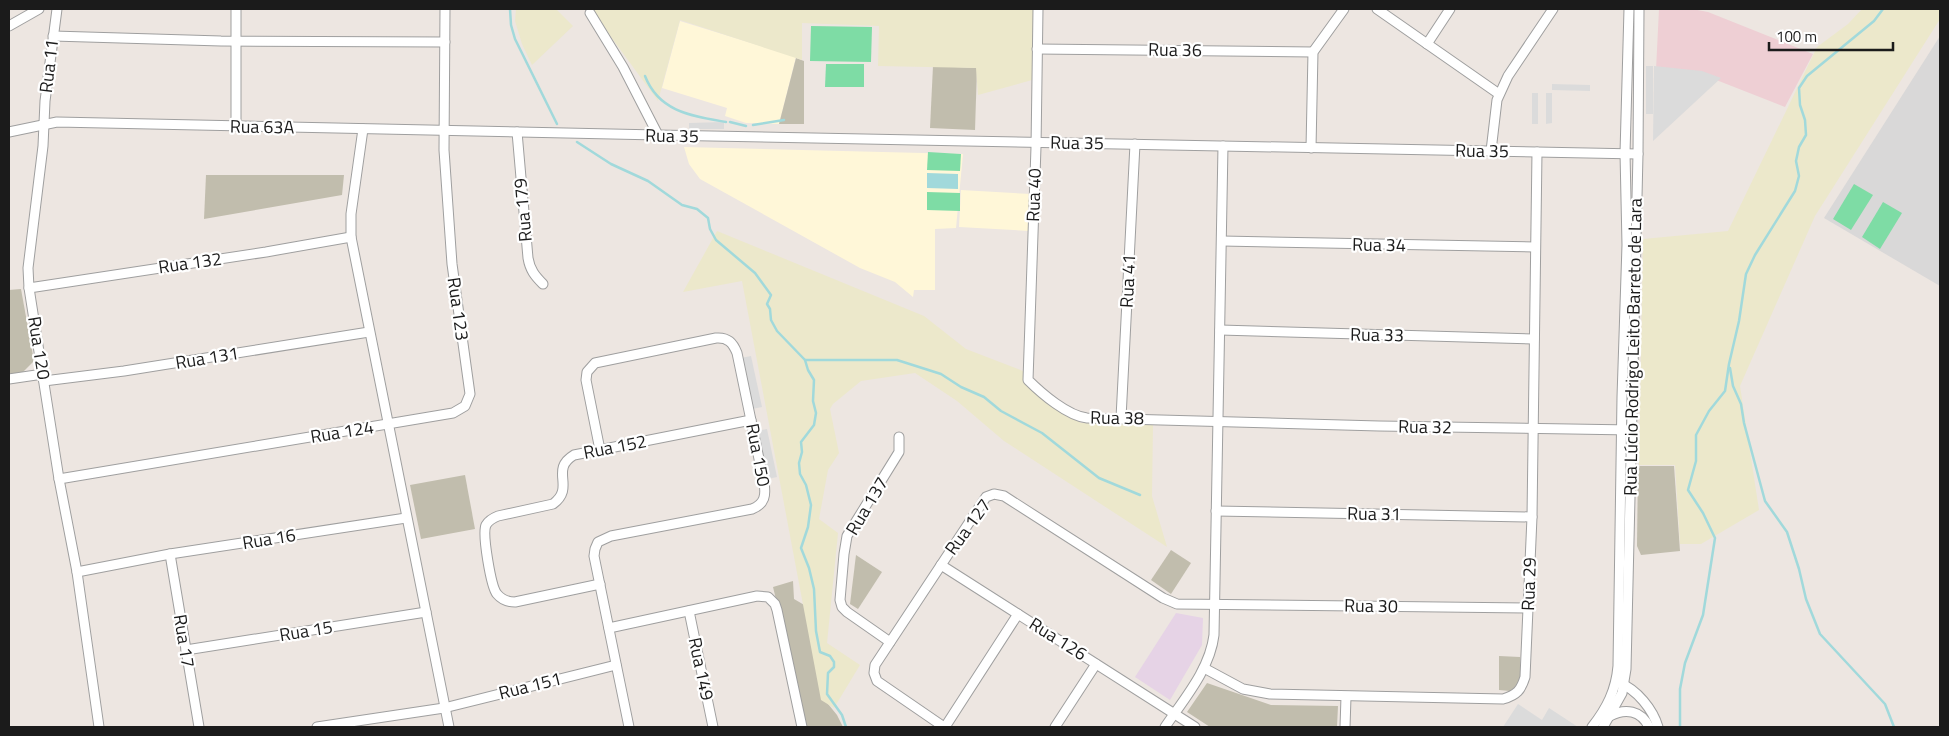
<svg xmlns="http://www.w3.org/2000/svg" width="1949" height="736" font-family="'Titillium Web',sans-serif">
  <rect width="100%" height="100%" fill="#ede6e1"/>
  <!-- residential -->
  <polygon fill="#d9d8d8" points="1940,36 1940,286 1824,218"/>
  <!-- commercial -->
  <polygon fill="#eecfd4" points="1659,9 1692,9 1708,12 1813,54 1785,107 1701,74 1656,70"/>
  <!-- industrial -->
  <polygon fill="#e6d3e6" points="1176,613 1203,618 1202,645 1170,700 1135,677"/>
  <!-- education -->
  <g fill="#fff7d8">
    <polygon points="680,21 796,57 779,124 746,123 725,116 727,108 662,88"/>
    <polygon points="684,147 963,154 956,228 935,229 935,290 914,290 913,297 895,282 860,268 700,179 689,164"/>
    <polygon points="961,190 1031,194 1029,231 959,227"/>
  </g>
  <!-- construction -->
  <g fill="#c1bdad">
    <polygon points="796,58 804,61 804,124 779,124"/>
    <polygon points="933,66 977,68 975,130 930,128"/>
    <polygon points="206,175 344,175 342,195 204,219"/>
    <polygon points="21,289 34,361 23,372 9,374 9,290"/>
    <polygon points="1638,466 1674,466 1680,551 1641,555 1637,546"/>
    <polygon points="465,475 475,529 421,539 410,485"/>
    <polygon points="1171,550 1191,563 1171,594 1151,580"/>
    <polygon points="856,555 882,572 858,609 850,604"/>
    <polygon points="793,581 794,599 806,606 824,699 837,715 843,727 807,727 773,587"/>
    <polygon points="1499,656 1520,657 1520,680 1516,687 1510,691 1499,690"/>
    <polygon points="1207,683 1271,705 1338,706 1337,727 1210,727 1187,712"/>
  </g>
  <!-- farmland -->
  <g fill="#ece8cb">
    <polygon points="516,9 556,9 573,26 532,65 522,44 515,21"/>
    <polygon points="593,9 1034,9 1032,80 978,95 976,68 878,66 879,26 802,23 802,60 680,20 658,101 611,37"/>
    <polygon points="1862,9 1940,9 1940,19 1815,216 1740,386 1759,510 1701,544 1680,544 1675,465 1639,465 1643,239 1728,231 1817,47 1848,24"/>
    <polygon points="717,231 924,316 966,349 1023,371 1024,382 1081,423 1153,424 1152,496 1167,547 1004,441 957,401 915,373 861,381 833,404 830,409 839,453 828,470 819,519 838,533 827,643 860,665 834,708 821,700 742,281 683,292"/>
  </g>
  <!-- pitch -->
  <g fill="#7edca5">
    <polygon points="811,26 872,27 871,62 810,61"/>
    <polygon points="826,64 864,64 864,87 825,87"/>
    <polygon points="928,152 961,154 960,171 927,170"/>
    <polygon points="1854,184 1873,195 1851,230 1833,219"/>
    <polygon points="927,192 960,193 960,211 927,210"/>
    <polygon points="1883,202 1902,213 1880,249 1862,237"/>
  </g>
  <!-- parking -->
  <g fill="#dbdbdb">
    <rect x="1646" y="66" width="7" height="48"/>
    <polygon points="1654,66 1702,71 1721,78 1653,141"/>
    <polygon points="1552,84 1590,85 1590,91 1552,90"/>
    <rect x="1532" y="93" width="6" height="31"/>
    <polygon points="1546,93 1552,93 1552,123 1546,124"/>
    <polygon points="724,122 724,129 689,129 689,123"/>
    <polygon points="751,356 762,407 752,409 741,358"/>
    <polygon points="767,429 777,477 768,479 757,431"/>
    <polygon points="1518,704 1542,720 1549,708 1578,727 1503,727"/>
  </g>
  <!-- water -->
  <polygon fill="#a1d9db" points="927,173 958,174 958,189 927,188"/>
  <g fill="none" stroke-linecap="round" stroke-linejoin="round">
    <!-- stream -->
    <g stroke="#a1d9db" stroke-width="2.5">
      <polyline points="510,9 511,25 515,39 557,124"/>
      <path d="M645 76C659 112 692 116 726 122"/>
      <polyline points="730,122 746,126"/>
      <polyline points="753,125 784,120"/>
      <polyline points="577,142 611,164 648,181 682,205 697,209 708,218 710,229 716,240 755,273 771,295 767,304 770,309 771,320 777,331 805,360 808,370 814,380 813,401 816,413 814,425 801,442 802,452 799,463 800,474 806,485 811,505 808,527 801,548 809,568 814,589 816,631 820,652 830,656 834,662 834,667 828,673 827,694 842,715 846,727"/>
      <polyline points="805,360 897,360 941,374 961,387 984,397 1001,411 1042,433 1099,478 1140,495"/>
      <polyline points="1730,368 1733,386 1741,404 1744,423 1765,501 1787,532 1799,569 1806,599 1820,634 1885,704 1894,727"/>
      <polyline points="1680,727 1680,689 1685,663 1703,615 1715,538 1703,513 1688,490 1696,461 1696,435 1709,411 1725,391 1729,364 1739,321 1746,274 1755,255 1795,191 1799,176 1796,161 1799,147 1806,135 1805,120 1800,105 1799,88 1807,76 1874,21 1883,9"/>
    </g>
    <!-- minor casing -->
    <g stroke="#9f9f9f" stroke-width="11">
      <g id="minor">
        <polyline points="57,9 45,101 43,146 28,268 29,288 59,479 77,572 99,727"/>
        <path d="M1038 9 1036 147 1028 380C1042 394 1068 416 1087 418L1379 426 1632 430"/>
        <polyline points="1377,9 1499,94"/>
        <polyline points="590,13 623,67 658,135"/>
        <polyline points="9,26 39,9"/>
        <polyline points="53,36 221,41 445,42"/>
        <polyline points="1427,44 1450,9"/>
        <polyline points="1037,49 1313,52"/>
        <polyline points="236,126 236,9"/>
        <polyline points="363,129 351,214 351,237 449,727"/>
        <polyline points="9,132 57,122 658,135 1638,154"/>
        <path d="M517 132 528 258C530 270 535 276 543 284"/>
        <polyline points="1311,148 1313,52 1344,9"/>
        <polyline points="1491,151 1497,100 1508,76 1553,9"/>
        <polyline points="1222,241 1535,247"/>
        <polyline points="29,288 266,252 351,237"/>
        <polyline points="1220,330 1534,339"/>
        <polyline points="9,379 43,374"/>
        <polyline points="44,381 124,371 369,332"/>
        <polyline points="1121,418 1135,144"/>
        <path d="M600 450 586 380 587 372 595 363 716 338C728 337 733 343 737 353L764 483C766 495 765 504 752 509L611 536 598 542 595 549 594 556 629 727"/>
        <polyline points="59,479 453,413 465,406 470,394 452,264 444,150 445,9"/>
        <polyline points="1216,511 1532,517"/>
        <polyline points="170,554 199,727"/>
        <polyline points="941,565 1195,727"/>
        <polyline points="77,572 170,554 406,518"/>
        <path d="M600 584 515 602C508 602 502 600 497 594 491 587 482 534 486 525 489 520 493 518 498 516L553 504C576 487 549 470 574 455L751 420"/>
        <polyline points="689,611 713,727"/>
        <polyline points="609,628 757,596 768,597 775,604 777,610 802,727"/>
        <polyline points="890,642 847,612 842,607 840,600 844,554 847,536 899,452 899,437"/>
        <polyline points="186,650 426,612"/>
        <path d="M1204 668 1243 689 1270 694 1503 699C1517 695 1521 690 1525 677L1532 517 1537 152"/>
        <path d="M1619 683C1637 689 1653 710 1658 727"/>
        <path d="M1610 716C1625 708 1641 710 1649 727"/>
        <polyline points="317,727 444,708 616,665"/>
        <polyline points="944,727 877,681 874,673 875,665 986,497 994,494 1004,496 1163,598 1177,604 1528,608"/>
        <polyline points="945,727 1018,614"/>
        <polyline points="1055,727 1096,664"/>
        <path d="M1165 727C1184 699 1210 669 1214 635L1223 146"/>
        <polyline points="1345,727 1346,697"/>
        <path d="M1592 727C1607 708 1616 690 1618 666L1622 397 1627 245 1625 153 1629 9"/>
        <polyline points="1603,727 1622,693 1626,669 1638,154 1639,9"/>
      </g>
    </g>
    <!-- minor -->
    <use href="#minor" stroke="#fff" stroke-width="9"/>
  </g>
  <g text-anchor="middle" stroke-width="4.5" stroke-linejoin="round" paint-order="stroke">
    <!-- street labels -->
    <g font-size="18" fill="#1b1b1b" stroke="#fff">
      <text transform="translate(1175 50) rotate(1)" y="6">Rua 36</text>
      <text transform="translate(49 66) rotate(-83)" y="6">Rua 11</text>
      <text transform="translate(262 127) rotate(1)" y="6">Rua 63A</text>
      <text transform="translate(672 136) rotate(1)" y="6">Rua 35</text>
      <text transform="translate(1077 143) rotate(1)" y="6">Rua 35</text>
      <text transform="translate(1482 151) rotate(1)" y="6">Rua 35</text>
      <text transform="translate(1034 195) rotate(-88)" y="6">Rua 40</text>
      <text transform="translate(523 210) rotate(-95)" y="6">Rua 179</text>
      <text transform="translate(1379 245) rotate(1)" y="6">Rua 34</text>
      <text transform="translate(190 263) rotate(-8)" y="6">Rua 132</text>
      <text transform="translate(1128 281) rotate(-87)" y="6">Rua 41</text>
      <text transform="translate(458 309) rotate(82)" y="6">Rua 123</text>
      <text transform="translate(1377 335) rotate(1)" y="6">Rua 33</text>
      <text transform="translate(1633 347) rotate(-89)" y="6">Rua Lúcio Rodrigo Leito Barreto de Lara</text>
      <text transform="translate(39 348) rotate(81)" y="6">Rua 120</text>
      <text transform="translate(207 358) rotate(-9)" y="6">Rua 131</text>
      <text transform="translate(1117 418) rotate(1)" y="6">Rua 38</text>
      <text transform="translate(1425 427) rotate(1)" y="6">Rua 32</text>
      <text transform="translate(342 432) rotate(-9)" y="6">Rua 124</text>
      <text transform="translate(615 447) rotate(-11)" y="6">Rua 152</text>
      <text transform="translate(758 455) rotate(79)" y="6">Rua 150</text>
      <text transform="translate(867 506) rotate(-59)" y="6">Rua 137</text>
      <text transform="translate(1374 514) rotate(1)" y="6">Rua 31</text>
      <text transform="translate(968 527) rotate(-54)" y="6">Rua 127</text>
      <text transform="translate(269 539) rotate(-9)" y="6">Rua 16</text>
      <text transform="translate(1529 584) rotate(-88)" y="6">Rua 29</text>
      <text transform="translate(1371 606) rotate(1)" y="6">Rua 30</text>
      <text transform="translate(306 631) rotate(-9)" y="6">Rua 15</text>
      <text transform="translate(1058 639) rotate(32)" y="6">Rua 126</text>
      <text transform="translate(184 641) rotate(81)" y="6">Rua 17</text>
      <text transform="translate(701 669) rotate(78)" y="6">Rua 149</text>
      <text transform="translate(530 686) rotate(-14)" y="6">Rua 151</text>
    </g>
  </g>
  <!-- border -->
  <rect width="1949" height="736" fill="none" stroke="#1b1b1b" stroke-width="20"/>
  <!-- scale -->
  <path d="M1769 42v8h124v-8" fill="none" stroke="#1b1b1b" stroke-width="2.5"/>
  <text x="1776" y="42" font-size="15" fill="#1b1b1b" stroke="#ffffff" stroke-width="4" paint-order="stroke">100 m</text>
</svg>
